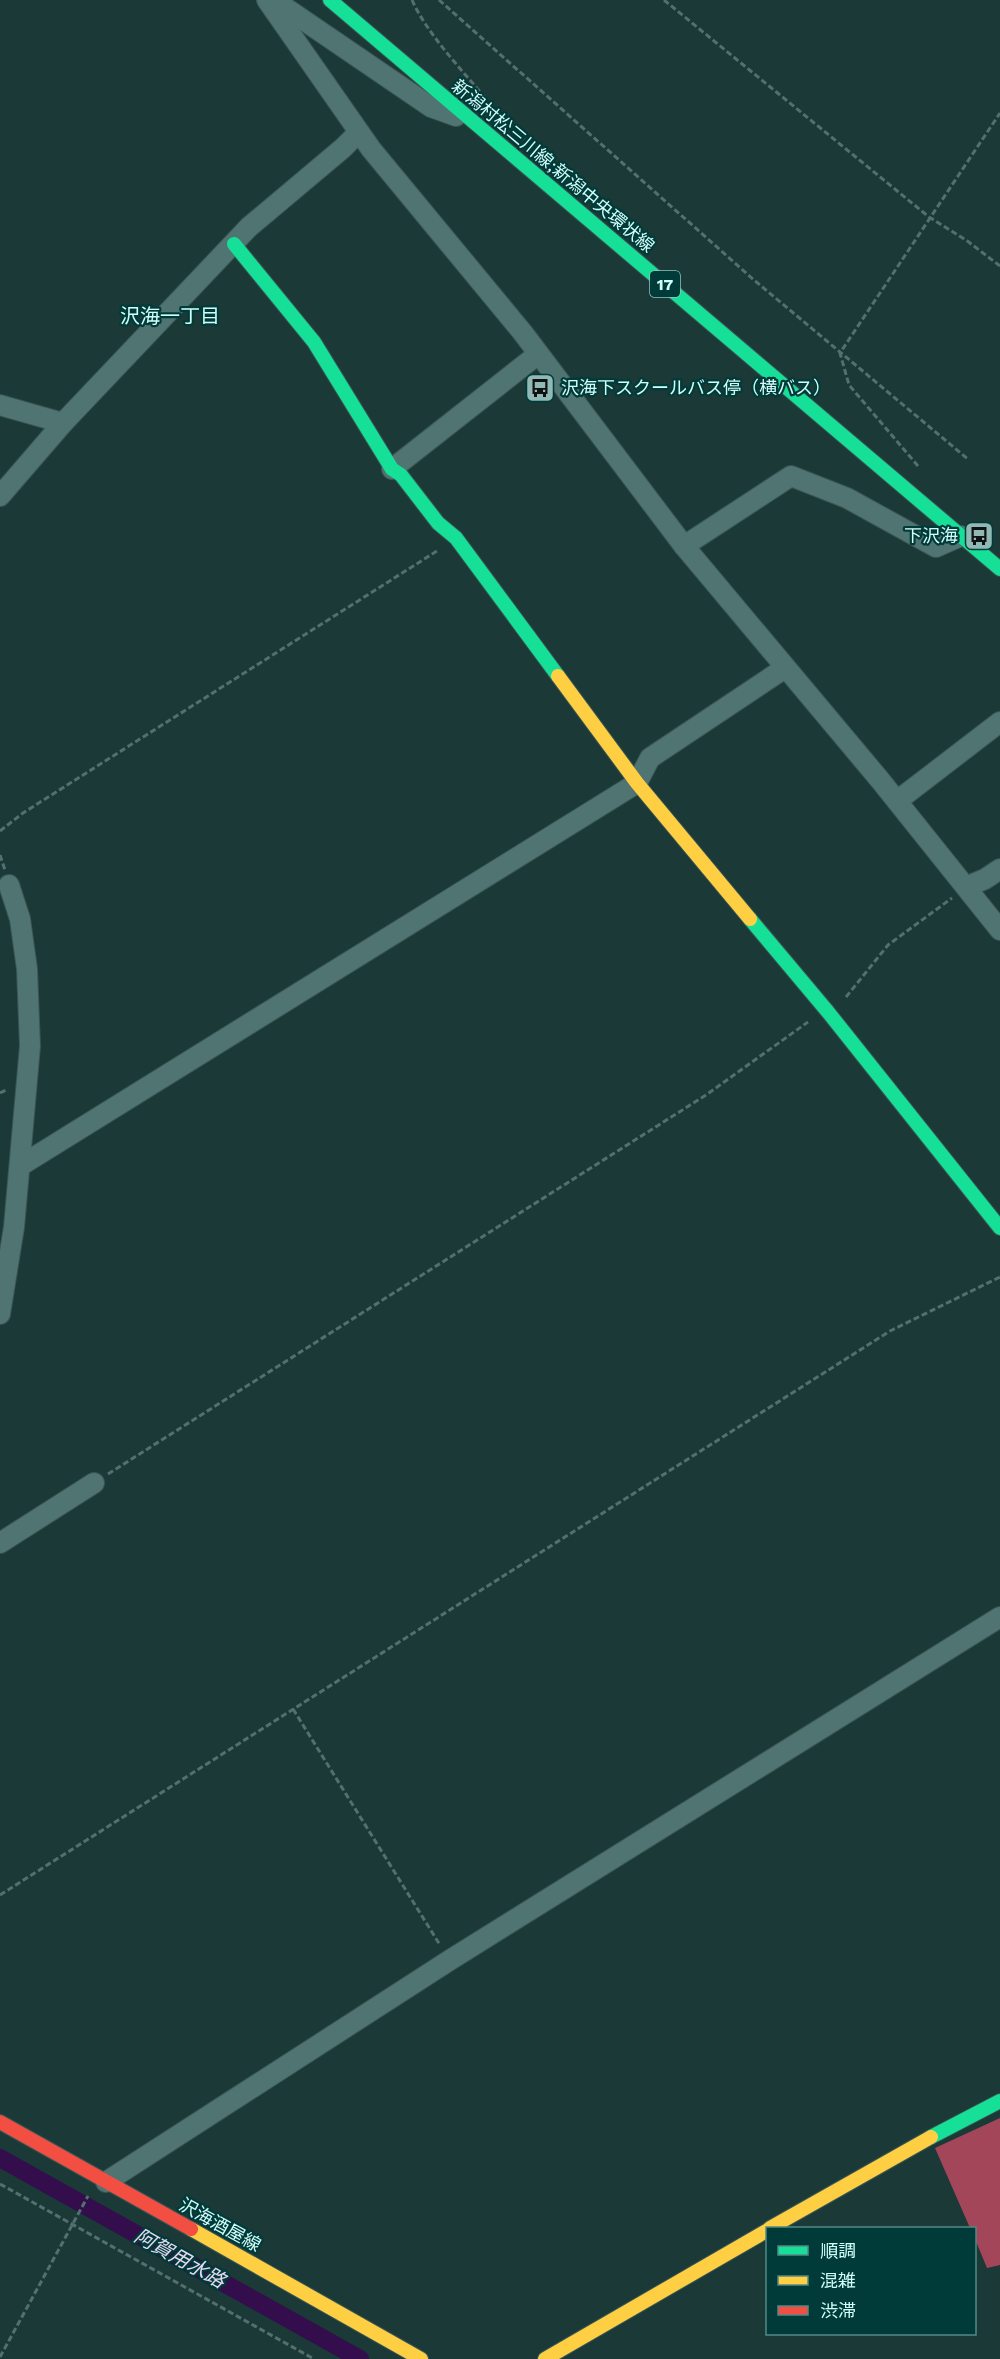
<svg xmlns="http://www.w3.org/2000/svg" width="1000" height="2359" font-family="'Work Sans','Noto Sans JP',sans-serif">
  <rect width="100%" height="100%" fill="#1a3937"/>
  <!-- forest -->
  <polygon fill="#a4465a" points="1000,2118 1000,2265 987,2268 975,2239 974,2228 970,2228 935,2148"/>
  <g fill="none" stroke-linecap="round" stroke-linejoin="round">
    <!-- canal -->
    <polyline stroke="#340d4c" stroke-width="18" points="0,2158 360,2359"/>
    <!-- street casing -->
    <g stroke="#3a5654" stroke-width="22">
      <g id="street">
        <polyline points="267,0 371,149 523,333 684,546 880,780 1000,930"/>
        <polyline points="274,0 431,107 456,116"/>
        <polyline points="0,405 63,423"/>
        <polyline points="392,469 537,355"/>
        <polyline points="0,496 63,423 249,227 343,148 358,133"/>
        <polyline points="684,546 791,476 847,498 936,547 961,536"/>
        <polyline points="897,801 1000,722"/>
        <polyline points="966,887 985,879 1000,869"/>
        <polyline points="20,1166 637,783 650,758 785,668"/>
        <polyline points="0,1314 14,1227 30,1046 27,969 20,919 9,885"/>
        <polyline points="0,1543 94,1483"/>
        <polyline points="106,2182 450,1960 1000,1617"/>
      </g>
    </g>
    <!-- fast casing -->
    <g stroke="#3a5654" stroke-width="16">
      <g id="fast">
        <polyline points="330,0 1000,569"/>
        <polyline points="234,244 314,342 392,469 401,475 438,523 456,538 558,676"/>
        <polyline points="750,919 828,1012 1000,1228"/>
        <polyline points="931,2137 1000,2101"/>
      </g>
    </g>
    <!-- slow casing -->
    <g stroke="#3a5654" stroke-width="16">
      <g id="slow">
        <polyline points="558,676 637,783 750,919"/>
        <polyline points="770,2228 931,2137"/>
        <polyline points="191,2229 421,2359"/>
        <polyline points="545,2359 768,2230"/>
      </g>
    </g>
    <!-- jam casing -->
    <g stroke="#3a5654" stroke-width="16">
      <polyline id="jam" points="0,2122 191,2229"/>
    </g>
    <!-- path -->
    <g stroke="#53706f" stroke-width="3" stroke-dasharray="6 3" stroke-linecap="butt">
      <path d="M412 0C427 34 463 71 487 100"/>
      <polyline points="439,0 754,280 969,460"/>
      <polyline points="664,0 929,217 966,240 1000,266"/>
      <polyline points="918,466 849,385 840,353 1000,113"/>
      <polyline points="0,831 23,813 437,551"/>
      <polyline points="0,855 5,870"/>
      <polyline points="846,997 888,945 952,898"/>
      <polyline points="0,1093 8,1089"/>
      <polyline points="108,1474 706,1095 808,1022"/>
      <polyline points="293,1709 440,1945"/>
      <polyline points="0,1895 890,1331 1000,1277"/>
      <polyline points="0,2184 314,2359"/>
      <polyline points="0,2357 88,2196"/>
    </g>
    <!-- street -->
    <use href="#street" stroke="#507472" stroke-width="20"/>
    <!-- fast -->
    <use href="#fast" stroke="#16e098" stroke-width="14"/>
    <!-- slow -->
    <use href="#slow" stroke="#ffcf43" stroke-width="14"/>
    <!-- jam -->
    <use href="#jam" stroke="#f24e42" stroke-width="14"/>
  </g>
  <!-- icons -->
  <defs>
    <g id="bus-square" transform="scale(1.5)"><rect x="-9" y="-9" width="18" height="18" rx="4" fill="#90b9b6" stroke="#003b39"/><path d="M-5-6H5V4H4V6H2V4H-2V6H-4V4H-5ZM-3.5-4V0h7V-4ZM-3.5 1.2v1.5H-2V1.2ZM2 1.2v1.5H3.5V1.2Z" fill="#111"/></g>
  </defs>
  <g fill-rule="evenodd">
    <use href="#bus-square" x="540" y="388"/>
    <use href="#bus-square" x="979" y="536"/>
  </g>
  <g text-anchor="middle" stroke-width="4.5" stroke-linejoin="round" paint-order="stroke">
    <!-- shield labels -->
    <rect fill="#003b39" stroke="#92c4c0" stroke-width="1.5" x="650" y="271" width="30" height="26" rx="4.5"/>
    <g font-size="16" font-weight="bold" fill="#d0fefa">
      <text x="665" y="290">17</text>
    </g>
    <!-- street labels -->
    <g font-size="18" fill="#d0fefa" stroke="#003b39">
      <text transform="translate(553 166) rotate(40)" y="6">新潟村松三川線;新潟中央環状線</text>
      <text transform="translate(220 2225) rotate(29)" y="6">沢海酒屋線</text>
    </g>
    <!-- poi labels -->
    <g font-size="18" fill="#d0fefa" stroke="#003b39" text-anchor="start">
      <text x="561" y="394">沢海下スクールバス停（横バス）</text>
      <text x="958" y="542" text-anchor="end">下沢海</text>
    </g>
    <!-- neighbourhood labels -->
    <g font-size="20" fill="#d0fefa" stroke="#003b39">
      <text x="170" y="323">沢海一丁目</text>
    </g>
    <!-- water labels -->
    <g font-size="20" font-style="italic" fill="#e7d9f1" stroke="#003b39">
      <text transform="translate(180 2258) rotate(29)" y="7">阿賀用水路</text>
    </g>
  </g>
  <!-- legend -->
  <rect x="766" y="2227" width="210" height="108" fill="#003b39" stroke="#538986" stroke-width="1.5"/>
  <rect x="778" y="2246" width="30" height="9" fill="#16e098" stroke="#538986" stroke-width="1.5"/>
  <text x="820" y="2257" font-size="18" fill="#d0fefa">順調</text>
  <rect x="778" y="2276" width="30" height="9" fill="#ffcf43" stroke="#538986" stroke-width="1.5"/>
  <text x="820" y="2287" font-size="18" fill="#d0fefa">混雑</text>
  <rect x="778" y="2306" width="30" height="9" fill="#f24e42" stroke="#538986" stroke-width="1.5"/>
  <text x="820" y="2317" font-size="18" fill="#d0fefa">渋滞</text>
</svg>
